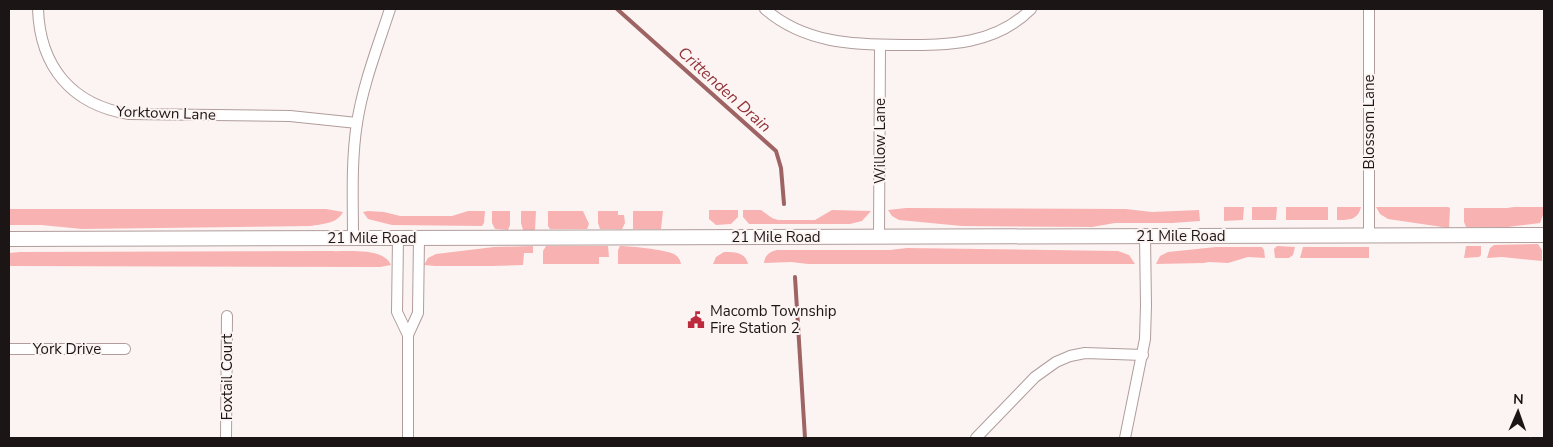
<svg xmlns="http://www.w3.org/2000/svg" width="1553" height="447" font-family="'Nunito Sans',sans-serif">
  <rect width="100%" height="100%" fill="#fcf4f3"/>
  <!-- green -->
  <g fill="#f8b2b2">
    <polygon points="1224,207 1244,207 1243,220 1224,221"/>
    <polygon points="1252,207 1277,207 1276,220 1252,220"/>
    <rect x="1286" y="207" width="42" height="13"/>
    <path d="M1337 207H1361C1358 220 1349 220 1337 220Z"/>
    <polygon points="1376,207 1448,207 1450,208 1449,228 1388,219 1380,214"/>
    <polygon points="1514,207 1543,207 1543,215 1540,223 1508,227 1466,227 1464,222 1464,208 1507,208"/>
    <polygon points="906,208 1126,209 1152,212 1199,210 1200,221 1172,223 1115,223 1092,227 962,226 899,220 892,216 888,210"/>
    <path d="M9 209H326L343 212C337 224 322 224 310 226L82 229 41 225H9Z"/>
    <polygon points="709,210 738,210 738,217 731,224 716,225 709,219"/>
    <polygon points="743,210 761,210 772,218 778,220 815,220 832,210 871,211 862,221 850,224 749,224 743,217"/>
    <polygon points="368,211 384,212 400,216 452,216 468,211 485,211 484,223 482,226 392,225 368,219 363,212"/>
    <polygon points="492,211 510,211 510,225 508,230 495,229 492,223"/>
    <polygon points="521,211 536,211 535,230 523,230 521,223"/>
    <polygon points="548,211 583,211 589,224 587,229 550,229 548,226"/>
    <polygon points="598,211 618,211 618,215 624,215 625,223 622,229 600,229 598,223"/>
    <polygon points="633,211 663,211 661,229 633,229"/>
    <polygon points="1538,244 1542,250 1542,261 1502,257 1487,258 1490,248 1494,245"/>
    <polygon points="533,246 533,253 524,253 523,265 491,266 435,266 424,265 428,258 436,254 494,247"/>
    <polygon points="546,246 608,246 609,257 599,257 599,264 543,264 543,251"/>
    <path d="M620 246C632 246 665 250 674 254 679 257 680 260 681 264H618V250Z"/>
    <polygon points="1277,246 1295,247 1293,255 1289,258 1275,258 1274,249"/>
    <polygon points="1466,246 1481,246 1481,255 1479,257 1464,258"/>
    <polygon points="1216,247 1262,247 1264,250 1265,258 1248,257 1228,263 1209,262 1204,263 1156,264 1160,256 1168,252"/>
    <polygon points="1303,247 1369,247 1369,258 1300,258"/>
    <path d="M907 248 1118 251 1129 255 1135 264H808L791 262 764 263C765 255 769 252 777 250H890Z"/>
    <path d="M329 251C346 252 384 247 391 265L380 267 9 266V253L20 252Z"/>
    <path d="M724 252C735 252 745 252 748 264H713L716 257Z"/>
  </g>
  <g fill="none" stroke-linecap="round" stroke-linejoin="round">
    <!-- stream -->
    <g stroke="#9e6363" stroke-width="4">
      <polyline points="617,9 776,151 781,168 784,204"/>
      <polyline points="795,277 805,438"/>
    </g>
    <!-- minor casing -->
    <g stroke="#b09d9c" stroke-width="12">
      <g id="minor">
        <path d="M38 9C40 67 72 105 129 114L290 116 357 123"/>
        <path d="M765 9C804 43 853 45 902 45 949 45 995 45 1031 9"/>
        <polyline points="1369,235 1369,9"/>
        <polyline points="879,237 880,45"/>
        <path d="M353 238C353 200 351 161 357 123 363 84 378 46 390 9"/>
        <polyline points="398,238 397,312 408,335"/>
        <polyline points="9,349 125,349"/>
        <polyline points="226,438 227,316"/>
        <polyline points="408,438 408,335 418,313 419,238"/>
        <polyline points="976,438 1035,377 1056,362 1070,356 1085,353 1143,355"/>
        <polyline points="1125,438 1145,339 1146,305 1145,236"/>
      </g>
    </g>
    <!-- tertiary casing -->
    <g stroke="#b09d9c" stroke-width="16">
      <polyline id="tertiary" points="9,239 1544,235"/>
    </g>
    <!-- minor -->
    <use href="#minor" stroke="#fff" stroke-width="10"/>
    <!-- tertiary -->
    <use href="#tertiary" stroke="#fff" stroke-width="14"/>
  </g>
  <!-- icons -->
  <defs>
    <g id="civic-bare" transform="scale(1.35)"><path d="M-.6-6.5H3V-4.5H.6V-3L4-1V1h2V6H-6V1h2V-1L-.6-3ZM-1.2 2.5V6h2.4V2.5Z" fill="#bc2b3d" stroke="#fcf4f3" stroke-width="2.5" paint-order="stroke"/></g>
  </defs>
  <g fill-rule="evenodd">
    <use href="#civic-bare" x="696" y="320"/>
  </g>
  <g text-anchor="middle" stroke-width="4" stroke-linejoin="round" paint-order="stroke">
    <!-- street labels -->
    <g font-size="15" fill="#1c1515" stroke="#fcf4f3">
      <text transform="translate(166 113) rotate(2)" y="5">Yorktown Lane</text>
      <text transform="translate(1369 122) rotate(-90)" y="5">Blossom Lane</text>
      <text transform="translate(880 141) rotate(-90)" y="5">Willow Lane</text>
      <text x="1181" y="241">21 Mile Road</text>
      <text x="776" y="242">21 Mile Road</text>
      <text x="372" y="243">21 Mile Road</text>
      <text x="67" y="354">York Drive</text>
      <text transform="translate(227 377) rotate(-90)" y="5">Foxtail Court</text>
    </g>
    <!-- poi labels -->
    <g font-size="15" fill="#1c1515" stroke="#fcf4f3" text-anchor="start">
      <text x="710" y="316">Macomb Township<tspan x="710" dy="17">Fire Station 2</tspan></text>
    </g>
    <!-- water labels -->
    <g font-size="16" font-style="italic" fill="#923239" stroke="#fcf4f3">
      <text transform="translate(725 89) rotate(42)" y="6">Crittenden Drain</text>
    </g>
  </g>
  <!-- border -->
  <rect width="1553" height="447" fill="none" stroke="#1c1515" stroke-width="20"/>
  <!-- north arrow -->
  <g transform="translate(1518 412) rotate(2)" stroke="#fcf4f3" stroke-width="4" paint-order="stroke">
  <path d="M0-4L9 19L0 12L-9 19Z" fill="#1c1515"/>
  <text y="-8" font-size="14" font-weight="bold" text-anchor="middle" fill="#1c1515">N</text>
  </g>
</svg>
